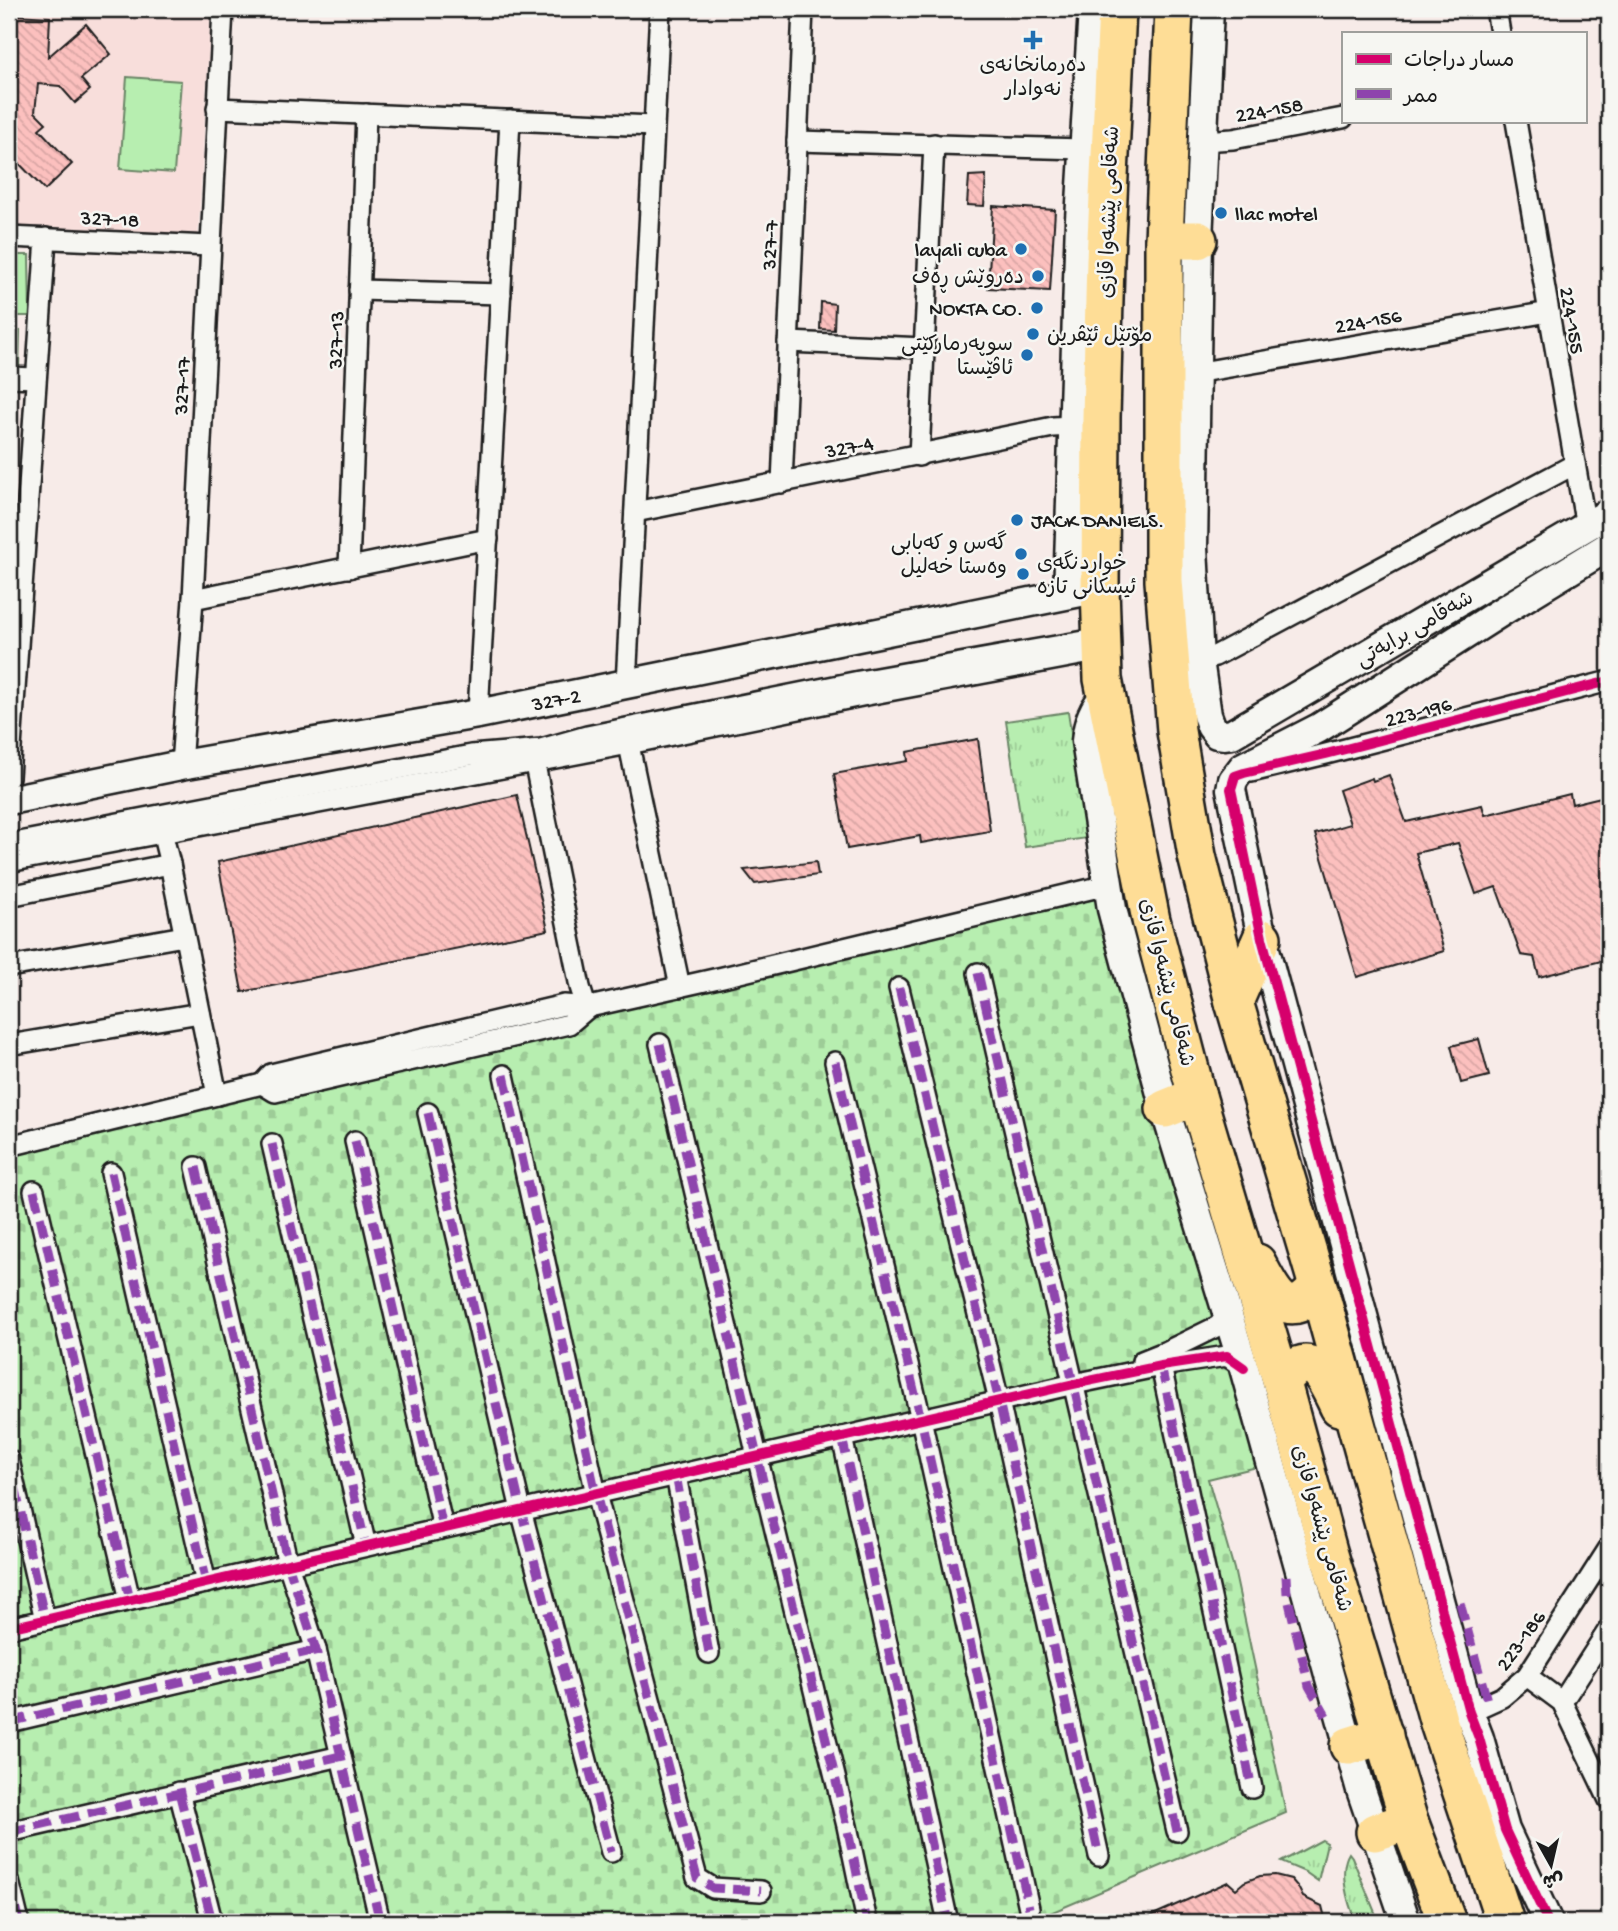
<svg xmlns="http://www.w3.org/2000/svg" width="1618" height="1931" font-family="'Gochi Hand','Playpen Sans Arabic',sans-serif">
  <defs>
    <pattern id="grass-tufts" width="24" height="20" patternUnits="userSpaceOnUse" patternTransform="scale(1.75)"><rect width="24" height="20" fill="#b7eeb0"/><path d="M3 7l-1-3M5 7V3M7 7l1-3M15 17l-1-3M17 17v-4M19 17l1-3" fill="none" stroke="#9dcc97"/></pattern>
    <pattern id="cemetery-stones" width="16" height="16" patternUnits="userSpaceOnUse" patternTransform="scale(1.75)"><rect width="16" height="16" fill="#b7eeb0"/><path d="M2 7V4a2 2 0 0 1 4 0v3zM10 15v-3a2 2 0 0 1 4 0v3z" fill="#9dcc97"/></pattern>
    <pattern id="building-back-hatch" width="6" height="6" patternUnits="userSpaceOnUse" patternTransform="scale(1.75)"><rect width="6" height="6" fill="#fcc0be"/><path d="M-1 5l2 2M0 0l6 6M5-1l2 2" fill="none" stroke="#d7a4a3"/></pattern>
  </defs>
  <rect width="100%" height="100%" fill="#f7ebe8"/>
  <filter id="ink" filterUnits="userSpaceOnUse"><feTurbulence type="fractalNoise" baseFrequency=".0143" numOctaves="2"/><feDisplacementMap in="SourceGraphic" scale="14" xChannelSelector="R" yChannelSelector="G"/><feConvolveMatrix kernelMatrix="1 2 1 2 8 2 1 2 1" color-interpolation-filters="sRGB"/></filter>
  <g filter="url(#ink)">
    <!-- built -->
    <polygon fill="#f8dedb" points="9,9 211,9 198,234 9,226"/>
    <!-- grass -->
    <g fill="url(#grass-tufts)" stroke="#6a8566" stroke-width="2">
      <polygon points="1068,712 1087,838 1025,847 1006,721"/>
      <polygon points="1322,1840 1327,1843 1318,1881 1305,1872 1281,1862"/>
      <path d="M1349 1853 1352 1857 1379 1922H1356C1348 1904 1338 1871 1349 1853Z"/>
    </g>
    <!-- cemetery -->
    <polygon fill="url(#cemetery-stones)" stroke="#6a8566" stroke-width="2" points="1099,898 1257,1467 1208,1479 1234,1569 1286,1813 1029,1922 9,1922 9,1149"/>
    <!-- garden -->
    <g fill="#b7eeb0" stroke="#6a8566" stroke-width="2">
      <polygon points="127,77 181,81 174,173 120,169"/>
      <polygon points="11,255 29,255 30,316 11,316"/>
      <polygon points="9,330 20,331 19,366 9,366"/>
    </g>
    <!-- building -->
    <g fill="url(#building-back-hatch)" stroke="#1c1c1c" stroke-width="2">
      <polygon points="15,15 50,17 48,57 86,24 111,54 81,79 90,90 75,103 60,86 38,84 35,112 46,123 39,129 72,164 45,190 9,153 9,54 13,54"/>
      <polygon points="986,175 984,206 967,205 969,176"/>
      <polygon points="993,206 1055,210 1050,291 988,288"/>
      <polygon points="821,302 835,304 834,330 820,329"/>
      <polygon points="978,739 990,831 921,843 920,836 847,849 834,774 908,761 907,752"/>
      <polygon points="1389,775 1406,822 1482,805 1485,815 1570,794 1572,804 1609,795 1609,959 1539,977 1534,957 1521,955 1496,887 1476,894 1458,843 1416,853 1444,951 1357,977 1315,834 1350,824 1339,790 1372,778 1373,781"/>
      <polygon points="517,795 548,930 242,992 218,862"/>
      <polygon points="816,862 818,875 755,884 744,870"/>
      <polygon points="1479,1039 1489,1076 1461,1083 1451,1046"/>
      <polygon points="1275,1875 1291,1879 1298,1887 1303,1897 1322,1906 1326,1922 1137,1922 1228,1882 1236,1889 1244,1882 1260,1876"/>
    </g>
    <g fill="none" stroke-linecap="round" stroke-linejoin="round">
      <!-- street casing -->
      <g stroke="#1c1c1c" stroke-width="24">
        <g id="street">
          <polyline points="1496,9 1500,33"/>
          <polyline points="217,108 654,126"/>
          <polyline points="1516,121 1586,527"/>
          <polyline points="797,141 1084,149"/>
          <polyline points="1202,141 1233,139 1343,118"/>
          <polyline points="9,237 210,246"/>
          <polyline points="359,290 501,294"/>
          <polyline points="788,342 924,348"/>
          <polyline points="1195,373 1549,312"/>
          <polyline points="9,377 36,378"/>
          <polyline points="919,456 934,144"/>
          <polyline points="782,483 803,9"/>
          <polyline points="635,512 1053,427 1072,426"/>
          <polyline points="349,568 366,114"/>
          <polyline points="193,599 488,539"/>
          <polyline points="1199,660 1215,656 1575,464"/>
          <polyline points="626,685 660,9"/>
          <polyline points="478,714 510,120"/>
          <polyline points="626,731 680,987"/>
          <polyline points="532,750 580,987 584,1000 589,1007 723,977 1107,885"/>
          <polyline points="181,765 193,599 223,9"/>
          <polyline points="1251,772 1326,754 1609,681"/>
          <polyline points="9,777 46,238"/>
          <polyline points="9,844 471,755 541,749 587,736 859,681 1084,641"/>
          <polyline points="9,862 629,744 862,696 1102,651"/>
          <polyline points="9,896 170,864"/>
          <polyline points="9,967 184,936"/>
          <polyline points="978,973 1177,1831"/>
          <polyline points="899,988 999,1401 1099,1856"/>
          <polygon points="564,1005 589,1007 569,1024 275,1092 262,1084 271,1074"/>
          <polyline points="660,1044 757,1456 847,1826 867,1922"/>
          <polyline points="9,1045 200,1013"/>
          <polyline points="835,1062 921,1419 1029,1908"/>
          <polyline points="504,1075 596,1494 697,1878 713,1888 761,1891"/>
          <polyline points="217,1095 262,1084"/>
          <polyline points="428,1113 521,1510 611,1852"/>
          <polyline points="355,1141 443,1528"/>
          <polyline points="272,1144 366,1546"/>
          <polyline points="9,1146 217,1095 170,864 159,820"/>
          <polyline points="196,1167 288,1564 316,1650 380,1922"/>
          <polyline points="111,1173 206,1583"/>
          <polyline points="34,1191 130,1600"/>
          <polyline points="1142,1361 1167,1351 1218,1326 1228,1314"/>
          <polyline points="1161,1366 1252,1788"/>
          <polyline points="842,1437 948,1922"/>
          <polyline points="9,1460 45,1620"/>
          <polyline points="676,1475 709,1653"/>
          <polyline points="9,1628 1074,1384 1161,1366 1227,1356 1244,1368"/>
          <polyline points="1527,1676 1562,1702 1609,1800"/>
          <polyline points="1562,1702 1609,1629"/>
          <polyline points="1457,1715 1469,1712 1502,1697 1527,1676 1609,1548"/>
          <polyline points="9,1722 316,1650"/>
          <polyline points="179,1792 212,1921"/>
          <polyline points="9,1832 341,1756"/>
          <polyline points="9,1881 19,1922"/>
        </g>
      </g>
      <!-- secondary casing -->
      <g stroke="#1c1c1c" stroke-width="33">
        <g id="secondary">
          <polyline points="1209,9 1198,240 1193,548 1199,660 1207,715 1211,726 1217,734 1225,735 1232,734 1609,513"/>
          <polyline points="1068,594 1080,219 1093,9"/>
          <path d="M1107 694C1093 708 1088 722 1086 741L1112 909 1165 1109 1244 1368 1361 1790 1406 1922"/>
          <polyline points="9,800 181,765 478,714 1100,588"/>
          <polyline points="1548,1922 1505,1830 1479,1738 1469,1712 1262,938 1231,789 1233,780 1243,767 1319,728 1504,610 1609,546"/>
        </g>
      </g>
      <!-- highway casing -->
      <g stroke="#1c1c1c" stroke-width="42">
        <g id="highway">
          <polyline points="1117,9 1105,260 1101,417 1100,588 1103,679 1151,920 1197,1096 1282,1383 1328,1551 1409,1821 1447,1922"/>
          <polyline points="1174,9 1164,240 1164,581 1176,731 1197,856 1234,1002 1318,1286 1438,1720 1505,1922"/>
          <polyline points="1164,240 1198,240"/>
          <polyline points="1234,1002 1262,938"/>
          <polyline points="1165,1109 1197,1096"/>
          <path d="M1257 1263C1272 1292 1288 1327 1318 1286"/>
          <path d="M1282 1383C1310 1340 1326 1380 1339 1407"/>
          <polyline points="1349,1746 1384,1735"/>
          <polyline points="1375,1832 1409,1821"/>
        </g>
      </g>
      <!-- street -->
      <use href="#street" stroke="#f6f6f2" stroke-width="19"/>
      <!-- secondary -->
      <use href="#secondary" stroke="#f6f6f2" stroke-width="28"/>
      <!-- highway -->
      <use href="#highway" stroke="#fedd96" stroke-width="37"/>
      <!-- quiet -->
      <g stroke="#8e44ad" stroke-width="9" stroke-dasharray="18 9" stroke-linecap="butt">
        <polyline points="978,973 1177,1831"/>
        <polyline points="899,988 999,1401 1099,1856"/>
        <polyline points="660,1044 757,1456 847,1826 867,1922"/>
        <polyline points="835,1062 921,1419 1029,1908"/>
        <polyline points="504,1075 596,1494 697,1878 713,1888 761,1891"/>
        <polyline points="428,1113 521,1510 611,1852"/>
        <polyline points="355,1141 443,1528"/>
        <polyline points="272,1144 366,1546"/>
        <polyline points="196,1167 288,1564 316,1650 380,1922"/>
        <polyline points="111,1173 206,1583"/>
        <polyline points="34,1191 130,1600"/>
        <polyline points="1161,1366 1252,1788"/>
        <polyline points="842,1437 948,1922"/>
        <polyline points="9,1460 45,1620"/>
        <polyline points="676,1475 709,1653"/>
        <polyline points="1286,1576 1287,1594 1309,1686 1326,1716"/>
        <polyline points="1460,1603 1488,1704"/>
        <polyline points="9,1722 316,1650"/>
        <polyline points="179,1792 212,1921"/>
        <polyline points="9,1832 341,1756"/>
        <polyline points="9,1881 19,1922"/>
      </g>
      <!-- cycleway casing -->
      <g stroke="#f6f6f2" stroke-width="15">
        <g id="cycleway">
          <polyline points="9,1628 1074,1384 1161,1366 1227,1356 1244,1368"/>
          <polyline points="1548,1922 1505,1830 1479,1738 1469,1712 1262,938 1231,789 1235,776 1244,773 1326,754 1609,681"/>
        </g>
      </g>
      <!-- cycleway -->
      <use href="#cycleway" stroke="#d6006c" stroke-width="10"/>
    </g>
  </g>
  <!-- markers -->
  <g fill="#1f6fb2" stroke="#f6f6f2" stroke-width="2.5">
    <path d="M1029.5 29.5h7v7h7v7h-7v7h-7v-7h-7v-7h7z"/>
    <circle cx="1221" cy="213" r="7"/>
    <circle cx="1021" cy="249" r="7"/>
    <circle cx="1038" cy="276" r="7"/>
    <circle cx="1037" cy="308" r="7"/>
    <circle cx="1033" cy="334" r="7"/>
    <circle cx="1027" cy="355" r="7"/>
    <circle cx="1017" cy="520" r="7"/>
    <circle cx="1021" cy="554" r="7"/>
    <circle cx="1023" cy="574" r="7"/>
  </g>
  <g text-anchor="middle" stroke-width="5" stroke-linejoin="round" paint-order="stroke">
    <!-- poi labels -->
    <g font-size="21" fill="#1c1c1c" stroke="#f6f6f2" text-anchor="end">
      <text x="1033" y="71" text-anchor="middle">دەرمانخانەی<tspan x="1033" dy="24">نەوادار</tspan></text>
      <text x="1235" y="220" text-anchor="start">llac motel</text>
      <text x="1007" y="256">layali cuba</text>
      <text x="1024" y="283">دەروێش ڕەف</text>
      <text x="1023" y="315">NOKTA CO.</text>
      <text x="1047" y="341" text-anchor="start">مۆتێل ئێڤرین</text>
      <text x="1013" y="350">سوپەرمارکێتی<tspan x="1013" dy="24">ئاڤێستا</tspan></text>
      <text x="1031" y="527" text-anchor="start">JACK DANIELS.</text>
      <text x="1007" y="549">گەس و کەبابی<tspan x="1007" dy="24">وەستا خەلیل</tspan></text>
      <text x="1037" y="569" text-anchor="start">خواردنگەی<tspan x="1037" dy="24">ئیسکانی تازە</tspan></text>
    </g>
    <!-- street labels -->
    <g font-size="21" fill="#1c1c1c" stroke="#f6f6f2">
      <text transform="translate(1269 109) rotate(-10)" y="7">224-158</text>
      <text transform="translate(1108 212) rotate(-88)" y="7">شەقامی پێشەوا قازی</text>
      <text transform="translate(110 218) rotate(3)" y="7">327-18</text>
      <text transform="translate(769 245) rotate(-87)" y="7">327-7</text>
      <text transform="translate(1368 320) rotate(-10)" y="7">224-156</text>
      <text transform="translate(1573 320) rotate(80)" y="7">224-155</text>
      <text transform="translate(335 340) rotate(-88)" y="7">327-13</text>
      <text transform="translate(181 386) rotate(-87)" y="7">327-17</text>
      <text transform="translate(849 446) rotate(-11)" y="7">327-4</text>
      <text transform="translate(1414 628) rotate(-30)" y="7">شەقامی برایەتی</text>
      <text transform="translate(556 699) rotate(-11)" y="7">327-2</text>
      <text transform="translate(1418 711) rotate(-15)" y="7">223-196</text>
      <text transform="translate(1168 982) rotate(76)" y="7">شەقامی پێشەوا قازی</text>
      <text transform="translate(1323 1528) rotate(74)" y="7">شەقامی پێشەوا قازی</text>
      <text transform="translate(1520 1640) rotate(-54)" y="7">223-186</text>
    </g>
  </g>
  <!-- margin -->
  <rect width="1618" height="1931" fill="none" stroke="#f6f6f2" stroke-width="35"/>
  <rect x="18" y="18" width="1583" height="1896" fill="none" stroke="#1c1c1c" stroke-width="2.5" filter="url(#ink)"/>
  <!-- legend -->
  <rect x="1342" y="32" width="245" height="91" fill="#f6f6f2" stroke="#9f9f9c" stroke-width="2"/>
  <rect x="1356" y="54" width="35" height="10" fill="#d6006c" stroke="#9f9f9c" stroke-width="2"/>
  <text x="1404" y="66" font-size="21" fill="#1c1c1c">مسار دراجات</text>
  <rect x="1356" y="89" width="35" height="10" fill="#8e44ad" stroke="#9f9f9c" stroke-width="2"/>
  <text x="1404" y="102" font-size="21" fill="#1c1c1c">ممر</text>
  <!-- north arrow -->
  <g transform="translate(1551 1865) rotate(172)" stroke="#f6f6f2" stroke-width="5" paint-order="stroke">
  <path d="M0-5L12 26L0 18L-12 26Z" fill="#1c1c1c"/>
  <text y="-10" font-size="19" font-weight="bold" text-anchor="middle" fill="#1c1c1c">ش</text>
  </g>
</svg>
